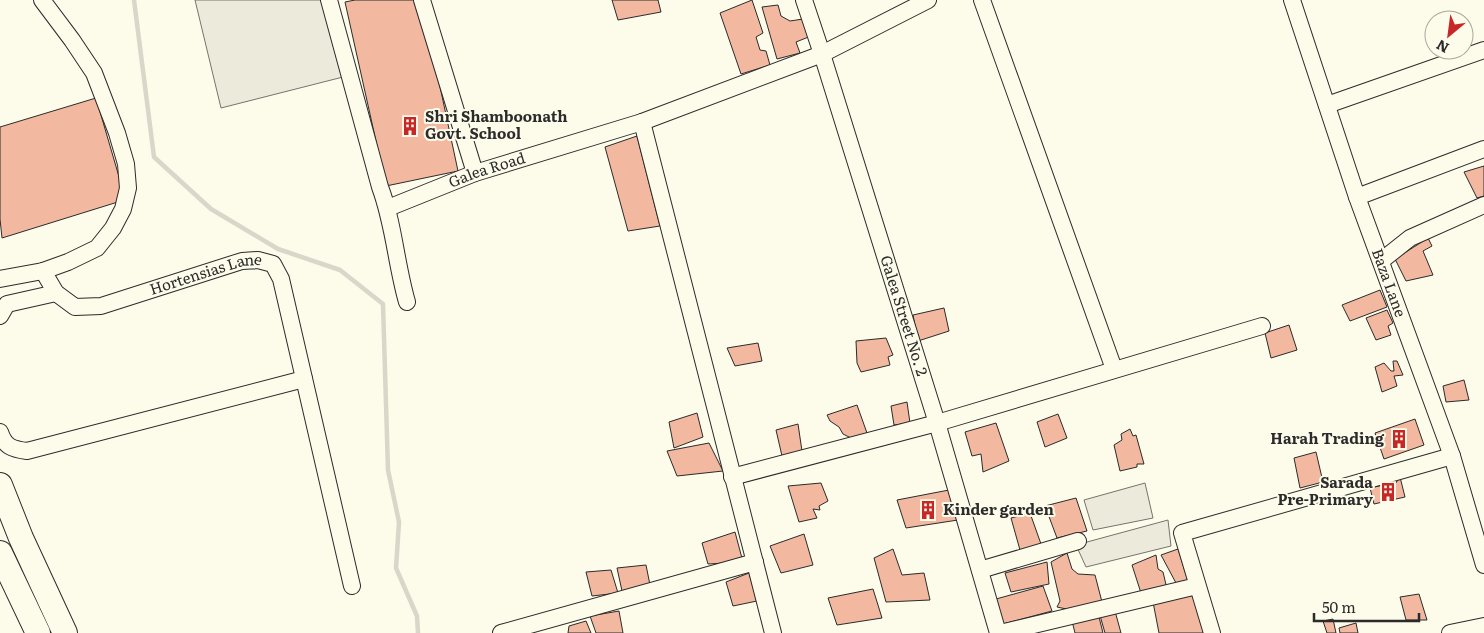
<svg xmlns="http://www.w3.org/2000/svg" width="1484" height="633" font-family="Literata,serif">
  <rect width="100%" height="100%" fill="#fdfbea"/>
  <!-- green -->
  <g fill="#ecebdb" stroke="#74746e">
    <polygon points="195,0 324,0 343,77 221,108"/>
    <polygon points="1145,483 1153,518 1093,530 1084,500"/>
    <polygon points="1168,520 1171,546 1086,567 1076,545"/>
  </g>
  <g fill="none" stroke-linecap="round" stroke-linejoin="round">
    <!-- stream -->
    <polyline stroke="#d8d7c9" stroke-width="4.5" points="134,0 154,157 211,209 278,249 340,270 383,304 388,470 399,522 396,568 417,616 418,633"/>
  </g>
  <!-- building -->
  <g fill="#f2b8a0" stroke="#2b2b2b">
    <polygon points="355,0 415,0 439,82 458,171 386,186 345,2"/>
    <polygon points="612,0 658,0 661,12 618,20"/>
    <polygon points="752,0 763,33 756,37 760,50 766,51 770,65 741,74 720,13"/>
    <polygon points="778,5 781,16 790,21 803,19 811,36 796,42 800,53 777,59 762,7"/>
    <polygon points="96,98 122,187 121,201 2,238 0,219 0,127"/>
    <polygon points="637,136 660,226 628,231 605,147"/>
    <polygon points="1484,166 1484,196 1477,198 1464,172"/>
    <polygon points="1428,238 1432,246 1423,251 1433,275 1406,281 1395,259"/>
    <polygon points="1380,290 1387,307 1350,321 1342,305"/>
    <polygon points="944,308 949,331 918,341 913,315"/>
    <polygon points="1387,310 1393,323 1388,326 1391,335 1376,340 1366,318"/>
    <polygon points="1289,325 1297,350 1271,358 1265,333"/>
    <polygon points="886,338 893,355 888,357 890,365 861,372 857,363 856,341"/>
    <polygon points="758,343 762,361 735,366 727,348"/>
    <polygon points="1393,361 1397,361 1403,375 1394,376 1397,386 1382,392 1375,367 1384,363 1391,371 1394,371"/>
    <polygon points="1464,380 1469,400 1446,402 1443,386"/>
    <polygon points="907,402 910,423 894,425 891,406"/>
    <polygon points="857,405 867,433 853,439 843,434 839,427 830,421 827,415"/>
    <polygon points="697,413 703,437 674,448 669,422"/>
    <polygon points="1058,414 1067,438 1045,447 1037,422"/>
    <polygon points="1415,419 1424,445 1384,459 1375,433"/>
    <polygon points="996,423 1009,461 983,472 981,454 972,456 965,432"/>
    <polygon points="798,424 802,451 782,456 776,430"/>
    <polygon points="1130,429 1133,436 1136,435 1144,464 1137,464 1137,467 1120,471 1114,445 1122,440 1121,434"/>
    <polygon points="709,443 723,471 677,476 667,451"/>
    <polygon points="1316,452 1323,482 1300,488 1294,458"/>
    <polygon points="1400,477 1405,497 1374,504 1370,488 1397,482 1396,478"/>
    <polygon points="821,483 828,501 819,506 820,510 813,509 817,518 799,522 788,486"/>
    <polygon points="949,490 958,520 906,528 897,500"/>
    <polygon points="1076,498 1087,531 1057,538 1045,506"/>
    <polygon points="1030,513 1041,544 1020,550 1011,518"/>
    <polygon points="735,532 743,562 708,564 702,543"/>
    <polygon points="804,534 813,565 781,573 770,546"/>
    <polygon points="893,549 902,575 924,573 930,600 886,602 874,558"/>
    <polygon points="1178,549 1188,581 1176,583 1161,555"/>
    <polygon points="1067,553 1072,569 1078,574 1095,575 1102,602 1071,610 1057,607 1060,601 1051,562"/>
    <polygon points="1156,555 1158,569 1163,572 1167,589 1141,593 1132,565"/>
    <polygon points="1047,562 1049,584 1011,592 1005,573"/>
    <polygon points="646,565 650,585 622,591 617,568"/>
    <polygon points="611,570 618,593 592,596 586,572"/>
    <polygon points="749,573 757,601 733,606 726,582"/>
    <polygon points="1043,586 1052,611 1003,624 996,599"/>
    <polygon points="873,589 882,618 837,625 828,598"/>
    <polygon points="1196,590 1206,633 1159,633 1153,602"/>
    <polygon points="1419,594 1427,620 1406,620 1400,597"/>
    <polygon points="619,611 623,633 596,633 590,616"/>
    <polygon points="1115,611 1121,633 1105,633 1099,612"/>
    <polygon points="1098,613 1103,633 1075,633 1072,621"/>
    <polygon points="1333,619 1336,633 1327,633 1323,621"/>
    <polygon points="586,621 591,633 568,633 569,626"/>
    <polygon points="1356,623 1358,633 1340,633 1339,628"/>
  </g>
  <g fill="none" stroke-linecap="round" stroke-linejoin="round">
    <!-- minor casing -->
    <g stroke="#2b2b2b" stroke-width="18">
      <g id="minor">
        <path d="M329 0 380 187C394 224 396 264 407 302"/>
        <polyline points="422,0 475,173"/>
        <path id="s1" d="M804 0 822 54 937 423 998 633"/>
        <polyline points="982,0 1114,369"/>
        <path id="s2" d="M1292 0 1357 197 1452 456 1484 565"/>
        <polyline points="1327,105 1484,50"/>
        <polyline points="642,122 773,633"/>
        <polyline points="1357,196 1357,197 1484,149"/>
        <path id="s3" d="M388 208 475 173 642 122 822 54 928 0"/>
        <polyline points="1381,261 1410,238 1484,205"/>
        <path id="s4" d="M43 271 56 293 75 307 101 306 242 261 258 260 273 264 281 279 352 586"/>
        <polyline points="0,279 43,271 68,262 97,248 113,228 123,209 128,188 126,164 117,133 94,73 72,40 42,0"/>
        <polyline points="0,316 7,304 56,293"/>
        <path d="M0 432C5 447 12 449 27 451L304 379"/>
        <polyline points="732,477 937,423 1262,326"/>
        <polyline points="980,570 1078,541"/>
        <polyline points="501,633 755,562"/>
        <polyline points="1000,633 1197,586"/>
        <polyline points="1212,633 1182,533 1452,456"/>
        <polyline points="1450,633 1484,626"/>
      </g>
    </g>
    <!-- highway casing -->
    <g stroke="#2b2b2b" stroke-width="26">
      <g id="highway">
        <polyline points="0,485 21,538 65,633"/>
        <polyline points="0,553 38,633"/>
      </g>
    </g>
    <!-- minor -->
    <use href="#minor" stroke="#fdfbea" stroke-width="16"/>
    <!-- highway -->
    <use href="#highway" stroke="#fdfbea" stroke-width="24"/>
  </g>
  <!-- icons -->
  <defs>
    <g id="building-bare" transform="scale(1.5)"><path d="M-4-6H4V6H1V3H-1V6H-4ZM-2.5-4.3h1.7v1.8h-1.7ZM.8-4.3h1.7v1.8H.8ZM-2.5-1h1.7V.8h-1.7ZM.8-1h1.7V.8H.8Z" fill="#c62828" stroke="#fdfbea" stroke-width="2.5" paint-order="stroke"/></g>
  </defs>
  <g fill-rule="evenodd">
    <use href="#building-bare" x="410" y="126"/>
    <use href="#building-bare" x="1399" y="439"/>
    <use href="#building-bare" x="1388" y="492"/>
    <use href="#building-bare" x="928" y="510"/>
  </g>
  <g text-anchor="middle" stroke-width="4" stroke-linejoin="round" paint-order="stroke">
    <!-- poi labels -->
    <g font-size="15" font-weight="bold" fill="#2b2b2b" stroke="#fdfbea" text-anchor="start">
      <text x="425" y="122">Shri Shamboonath<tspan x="425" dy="17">Govt. School</tspan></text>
      <text x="1384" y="444" text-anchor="end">Harah Trading</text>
      <text x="1373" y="488" text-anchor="end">Sarada<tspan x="1373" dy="17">Pre-Primary</tspan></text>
      <text x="943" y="515">Kinder garden</text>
    </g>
    <!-- street labels -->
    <g font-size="15" fill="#2b2b2b" stroke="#fdfbea">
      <text dy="5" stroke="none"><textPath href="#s3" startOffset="106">Galea Road</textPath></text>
      <text dy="5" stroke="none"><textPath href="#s4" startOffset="185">Hortensias Lane</textPath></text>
      <text dy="5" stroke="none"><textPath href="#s2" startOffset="299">Baza Lane</textPath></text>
      <text dy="5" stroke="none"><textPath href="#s1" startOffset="331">Galea Street No. 2</textPath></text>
    </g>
  </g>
  <!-- north arrow -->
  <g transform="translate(1449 35) rotate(209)"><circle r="24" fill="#fdfbea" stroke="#a9a89e"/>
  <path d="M0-4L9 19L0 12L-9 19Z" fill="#c62828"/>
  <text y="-8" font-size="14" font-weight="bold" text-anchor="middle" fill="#2b2b2b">N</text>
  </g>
  <!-- scale -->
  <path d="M1314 613v8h105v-8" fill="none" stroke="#2b2b2b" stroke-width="2.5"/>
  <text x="1322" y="613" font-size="15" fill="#2b2b2b" stroke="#fdfbea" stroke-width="4" paint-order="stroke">50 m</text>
</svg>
